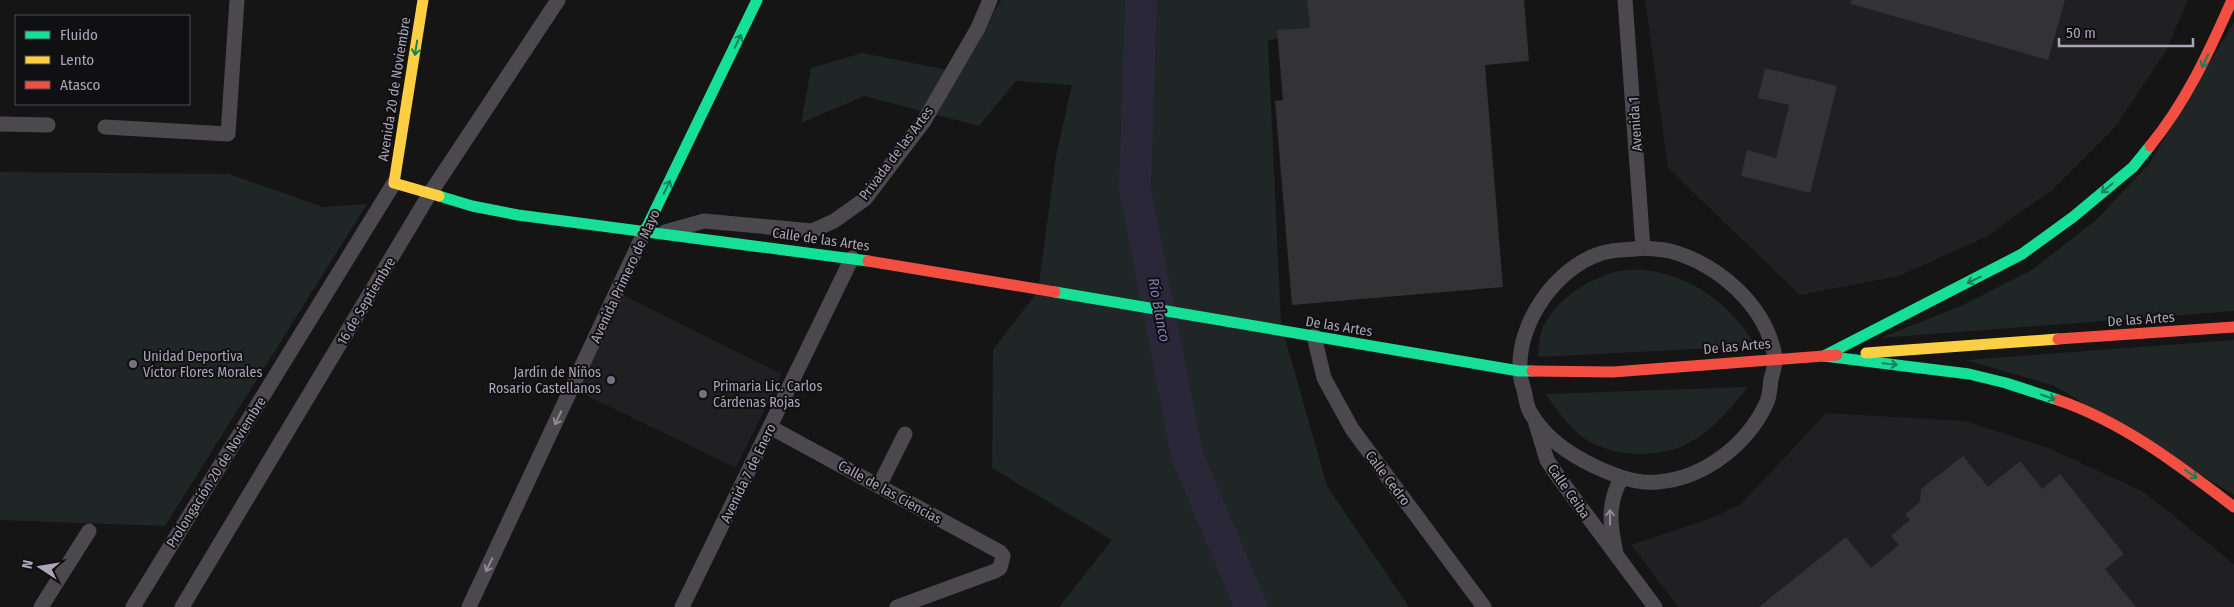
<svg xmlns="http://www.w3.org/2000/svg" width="2234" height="607" font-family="'Fira Sans Condensed',sans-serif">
  <rect width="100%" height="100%" fill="#151515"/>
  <!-- built -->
  <g fill="#201f21">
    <polygon points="1645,0 2188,0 2166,51 2116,126 2052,190 1986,237 1899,276 1800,295 1668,168"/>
    <polygon points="621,294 782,374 736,468 577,391"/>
    <polygon points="1826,413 1965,421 2051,449 2144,492 2234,564 2234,607 1678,607 1631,545 1709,519 1741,504"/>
  </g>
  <!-- green -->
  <g fill="#1f2625">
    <polygon points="1001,0 1313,0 1316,31 1268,40 1281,324 1327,486 1409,607 1059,607 1112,540 992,468 993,350 1038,291 1056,156 1072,85 1016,81 979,126 864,96 801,123 811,68 862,53 958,72"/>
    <polygon points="2234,22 2234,311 1880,338 1961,306 2032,270 2096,220 2149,164"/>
    <polygon points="0,172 229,174 323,207 367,204 165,526 0,520"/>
    <path d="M1645 270C1695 277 1729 304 1756 346L1538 357C1539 348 1539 336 1543 327 1556 300 1589 278 1618 271 1627 269 1637 270 1645 270Z"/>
    <polygon points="2234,340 2234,495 2055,386 1966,360"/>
    <path d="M1748 387C1733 405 1720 422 1700 436 1670 458 1626 459 1594 444 1573 434 1558 412 1546 394Z"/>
  </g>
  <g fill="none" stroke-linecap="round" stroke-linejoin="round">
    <!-- river -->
    <polyline stroke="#2a2738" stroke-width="32" points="1141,0 1135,189 1187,455 1251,607"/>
  </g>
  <!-- building -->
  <g fill="#333235">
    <polygon points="1307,0 1524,0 1529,61 1485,65 1503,287 1292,305 1275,101 1283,100 1277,30 1310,28"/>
    <polygon points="1852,0 2065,0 2048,60 1851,4"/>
    <polygon points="1765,68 1837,86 1810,193 1741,176 1747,150 1776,158 1789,105 1758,98"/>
    <polygon points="1963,456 1988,487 2020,461 2042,489 2060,474 2124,554 2105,569 2136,607 1759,607 1846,537 1871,568 1899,545 1891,536 1910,520 1905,514 1920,502 1921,489"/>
  </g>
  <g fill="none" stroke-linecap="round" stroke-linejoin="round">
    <!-- street -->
    <g stroke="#4b494e" stroke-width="15">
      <polyline points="1625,0 1643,248"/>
      <polyline points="0,124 48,125"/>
      <polyline points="105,127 228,134 237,0"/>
      <polyline points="665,232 704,221 812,231 834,221 865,199 924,121 978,28 990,0"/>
      <path d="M1643 248C1652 249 1662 249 1670 251 1718 264 1766 305 1775 357 1776 363 1773 372 1771 379 1770 386 1770 395 1767 402 1748 444 1705 478 1658 482 1636 484 1616 476 1596 467 1570 455 1544 437 1530 412 1526 405 1526 397 1524 390 1522 384 1520 377 1520 371 1517 323 1556 267 1602 253 1614 249 1630 250 1643 248Z"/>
      <polyline points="1314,336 1324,378 1352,429 1484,607"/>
      <polyline points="1536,424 1547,460 1559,478 1655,607"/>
      <polyline points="770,427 1000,552 1003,556 1000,568 995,571 897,607"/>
      <polyline points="879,486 905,434"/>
      <path d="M1616 553C1610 526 1607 504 1621 479"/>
      <polyline points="41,607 89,531"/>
      <polyline points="133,607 394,183"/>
      <polyline points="182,607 429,195 558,0"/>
      <polyline points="469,607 645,231"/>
      <polyline points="682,607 852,258"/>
    </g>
    <!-- fast -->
    <g stroke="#16e098" stroke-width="11">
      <polyline points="439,196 472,206 518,215 868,261"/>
      <polyline points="645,231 757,0"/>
      <polyline points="1055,292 1519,371 1532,371"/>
      <polyline points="1824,356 2022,254 2073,217 2133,167 2150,146"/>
      <polyline points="1824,356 1969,374 2006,383 2058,400"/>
    </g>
    <!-- slow -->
    <g stroke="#ffcf43" stroke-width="11">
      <polyline points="423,0 394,183 439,196"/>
      <polyline points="1866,353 2058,339"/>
    </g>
    <!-- jam -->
    <g stroke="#f24e42" stroke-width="11">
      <path d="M2150 146C2186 102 2209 52 2232 0"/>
      <polyline points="868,261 1055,292"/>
      <polyline points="2058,339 2234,327"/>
      <polyline points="1532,371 1613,372 1837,355"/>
      <path d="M2058 400C2123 422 2180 466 2234 507"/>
    </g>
  </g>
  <!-- one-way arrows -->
  <defs><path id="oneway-shaft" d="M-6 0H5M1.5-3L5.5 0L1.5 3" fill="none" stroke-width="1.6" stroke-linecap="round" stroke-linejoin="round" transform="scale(1.25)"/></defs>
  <g stroke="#13825b">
    <use href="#oneway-shaft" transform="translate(738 41) rotate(-64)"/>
    <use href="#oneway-shaft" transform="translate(416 48) rotate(99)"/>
    <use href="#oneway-shaft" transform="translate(2205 61) rotate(116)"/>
    <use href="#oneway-shaft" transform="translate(667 187) rotate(-64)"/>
    <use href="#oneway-shaft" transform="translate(2107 188) rotate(140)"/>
    <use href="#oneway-shaft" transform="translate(1974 280) rotate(154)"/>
    <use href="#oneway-shaft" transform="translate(1890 364) rotate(6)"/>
    <use href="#oneway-shaft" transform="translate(2048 397) rotate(19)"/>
    <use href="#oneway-shaft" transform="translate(2191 474) rotate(35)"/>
  </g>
  <g stroke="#8f8998">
    <use href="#oneway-shaft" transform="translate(558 418) rotate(115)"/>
    <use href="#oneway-shaft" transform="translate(1610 517) rotate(-90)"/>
    <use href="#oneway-shaft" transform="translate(489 565) rotate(115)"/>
  </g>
  <!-- markers -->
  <g fill="#77727f" stroke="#100f11" stroke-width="2">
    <circle cx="133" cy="364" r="5"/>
    <circle cx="611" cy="380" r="5"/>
    <circle cx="703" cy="394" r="5"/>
  </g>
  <g text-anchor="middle" stroke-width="4" stroke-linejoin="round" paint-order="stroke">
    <!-- street labels -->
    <g font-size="14" fill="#aca4b8" stroke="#100f11">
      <text transform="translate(394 89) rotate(-81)" y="5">Avenida 20 de Noviembre</text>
      <text transform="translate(1635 124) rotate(-94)" y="5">Avenida 1</text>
      <text transform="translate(896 153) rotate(-53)" y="5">Privada de las Artes</text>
      <text transform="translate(821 239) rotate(8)" y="5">Calle de las Artes</text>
      <text transform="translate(625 276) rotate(-65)" y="5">Avenida Primero de Mayo</text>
      <text transform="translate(366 301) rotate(-59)" y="5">16 de Septiembre</text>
      <text transform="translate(2141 319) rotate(-4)" y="5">De las Artes</text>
      <text transform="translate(1339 326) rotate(9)" y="5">De las Artes</text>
      <text transform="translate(1737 346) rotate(-5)" y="5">De las Artes</text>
      <text transform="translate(216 472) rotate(-58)" y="5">Prolongación 20 de Noviembre</text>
      <text transform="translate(748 473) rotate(-64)" y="5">Avenida 7 de Enero</text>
      <text transform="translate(1388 478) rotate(53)" y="5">Calle Cedro</text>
      <text transform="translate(1569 491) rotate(55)" y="5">Calle Ceiba</text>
      <text transform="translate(890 492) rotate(29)" y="5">Calle de las Ciencias</text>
    </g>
    <!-- poi labels -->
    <g font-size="14" fill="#aca4b8" stroke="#100f11" text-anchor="start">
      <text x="143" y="361">Unidad Deportiva<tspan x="143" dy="16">Víctor Flores Morales</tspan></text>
      <text x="601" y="377" text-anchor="end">Jardín de Niños<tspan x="601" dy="16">Rosario Castellanos</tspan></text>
      <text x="713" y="391">Primaria Lic. Carlos<tspan x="713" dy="16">Cárdenas Rojas</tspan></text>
    </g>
    <!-- water labels -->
    <g font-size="15" font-style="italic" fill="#8278b6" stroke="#100f11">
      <text transform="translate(1159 310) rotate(79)" y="5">Río Blanco</text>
    </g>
  </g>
  <!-- legend -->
  <rect x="15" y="15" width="175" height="90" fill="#100f11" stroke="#4e4b54"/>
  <rect x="25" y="31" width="25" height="8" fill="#16e098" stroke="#4e4b54"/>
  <text x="60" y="40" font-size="15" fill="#aca4b8">Fluido</text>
  <rect x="25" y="56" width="25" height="8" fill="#ffcf43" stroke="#4e4b54"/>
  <text x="60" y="65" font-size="15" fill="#aca4b8">Lento</text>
  <rect x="25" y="81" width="25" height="8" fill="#f24e42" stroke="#4e4b54"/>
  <text x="60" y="90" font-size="15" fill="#aca4b8">Atasco</text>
  <!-- north arrow -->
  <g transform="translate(40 567) rotate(282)" stroke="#100f11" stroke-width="4" paint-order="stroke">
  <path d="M0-4L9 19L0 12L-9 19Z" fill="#aca4b8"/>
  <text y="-8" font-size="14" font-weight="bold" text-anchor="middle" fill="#aca4b8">N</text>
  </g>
  <!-- scale -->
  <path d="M2059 38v8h134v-8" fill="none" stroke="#aca4b8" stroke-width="2.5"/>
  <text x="2066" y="38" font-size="15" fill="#aca4b8" stroke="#100f11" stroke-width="4" paint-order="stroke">50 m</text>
</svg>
